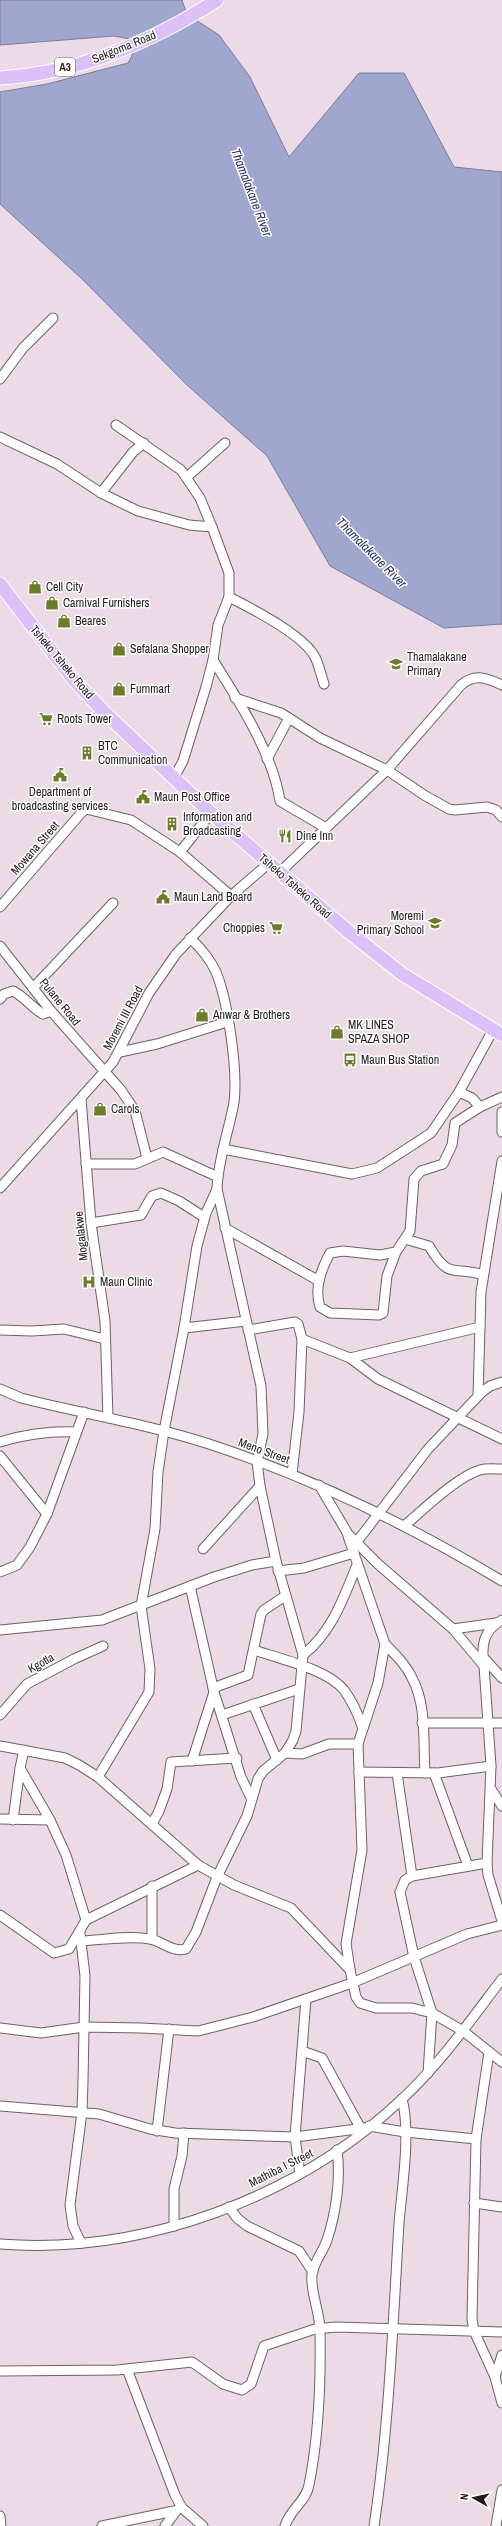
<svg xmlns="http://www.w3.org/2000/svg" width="502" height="2526" font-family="'Archivo Narrow',sans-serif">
  <rect width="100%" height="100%" fill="#ecdbe7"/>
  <!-- water -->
  <path fill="#a0a7cf" stroke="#7a7d9a" d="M0 0H182L185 9 199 22 219 35 250 77 289 157 359 73H404L454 167 502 172V624L444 628 330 566 267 456 187 385 82 279 0 204V92L47 84 128 63C134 54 134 49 130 39L114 36 0 45Z"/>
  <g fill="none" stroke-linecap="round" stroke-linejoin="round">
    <!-- minor casing -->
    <g stroke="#6e606a" stroke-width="11">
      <g id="minor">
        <polyline points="0,379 23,348 53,318"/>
        <polyline points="116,425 181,470 200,498 212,527"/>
        <polyline points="0,437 57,464 101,493 138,511 189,525 212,527 229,573 229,597 218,625 213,660 206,687 183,761 174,778"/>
        <polyline points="187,477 225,443"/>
        <polyline points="101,493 133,452 144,443"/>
        <path d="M229 597C251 608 304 635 315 657 319 665 321 675 324 684"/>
        <path d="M213 660C239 701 273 754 280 801L326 828"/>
        <polyline points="235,698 281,713 320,738 387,770 424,795 449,809 455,810 487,807 496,810 502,817"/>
        <polyline points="267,759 289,718"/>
        <polyline points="180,852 211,813"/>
        <path d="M279 873 387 770 461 685C475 673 487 678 502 685"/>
        <polyline points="0,907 82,812 86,809 131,820 180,852 231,896"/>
        <polyline points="0,946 51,1011 121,1090 135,1111 147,1158"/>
        <polyline points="33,988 113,903"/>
        <path d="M0 999 4 994 13 991C25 997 32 1008 43 1014L51 1011"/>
        <polyline points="120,1052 157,1044 227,1022"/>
        <polyline points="81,1099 91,1223 105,1321 108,1418"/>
        <polyline points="480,1107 502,1097"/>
        <polyline points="502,1112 502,1132"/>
        <polyline points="223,1149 352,1174 377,1168 431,1133 459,1092 493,1030"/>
        <polyline points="86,1164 135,1164 163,1152 218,1177"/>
        <polyline points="0,1188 113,1062 149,993 176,954 231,896 269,863"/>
        <polyline points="91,1223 141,1215 152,1196 161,1193 179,1201 204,1217"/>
        <polyline points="225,1228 319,1281"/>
        <path d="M405 1239 429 1246C450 1282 454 1265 483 1275"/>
        <path d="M396 1252 380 1255 343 1251 330 1253C321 1270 314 1288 320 1307L330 1313 379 1315 383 1313 387 1276 396 1252 410 1231 414 1179 421 1171 443 1164 452 1145 455 1123 480 1107 472 1098 459 1092"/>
        <polyline points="184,1328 246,1321"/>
        <polyline points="0,1330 32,1331 64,1329 105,1339"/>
        <polyline points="248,1330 295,1322 298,1324 302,1339 299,1412 292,1474"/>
        <polyline points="302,1339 350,1358 378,1379 502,1439"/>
        <polyline points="350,1358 480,1327"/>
        <path d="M0 1389 21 1398C84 1414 148 1424 209 1444 313 1478 409 1525 502 1581"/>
        <polyline points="478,1396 481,1292 502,1161"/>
        <path d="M0 1442C26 1434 49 1431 76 1432"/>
        <polyline points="0,1456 47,1514"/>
        <polyline points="319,1485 348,1534 378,1564 453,1629 484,1666 491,1766 487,1863 488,1875 502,1921"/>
        <path d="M405 1525C423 1510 458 1476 480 1470 487 1468 495 1469 502 1469"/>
        <polyline points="348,1536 385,1644 378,1683 358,1744 362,1850 346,1944 350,1969"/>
        <polyline points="356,1543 428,1449 482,1392 490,1386 502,1382"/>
        <polyline points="203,1549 260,1486"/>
        <polyline points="278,1571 304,1568 354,1553"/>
        <polyline points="0,1572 17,1565 30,1547 47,1514 84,1412"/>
        <polyline points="190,1586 214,1692 241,1777 251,1798"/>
        <polyline points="453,1629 496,1623"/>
        <polyline points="0,1630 102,1620 214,1577 252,1565 276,1561"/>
        <path d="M385 1644C395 1654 406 1665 412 1678 427 1705 423 1743 425 1773"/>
        <path d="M254 1650C280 1659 327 1669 344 1690 352 1701 358 1714 362 1726"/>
        <path d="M303 1655C332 1632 343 1599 357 1565"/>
        <polyline points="482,1656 502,1678"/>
        <path d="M484 1666C481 1646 483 1630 502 1620"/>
        <polyline points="213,1688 248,1675 261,1614 264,1610 285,1596"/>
        <polyline points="253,1704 277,1760"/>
        <polyline points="0,1715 27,1684 74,1659 103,1646"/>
        <polyline points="222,1715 299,1689"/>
        <polyline points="422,1723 502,1723"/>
        <polyline points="0,1746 65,1758 79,1765 98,1777 198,1865 234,1885 291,1908 350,1970 356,1997 360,2003 376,2008 412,2008 432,2013 463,2031 502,2062"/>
        <polyline points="24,1750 20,1768 50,1820 66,1855 86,1920"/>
        <polyline points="285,1753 302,1754 329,1744 358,1744"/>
        <polyline points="192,1761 214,1692"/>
        <polyline points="359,1772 438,1773 491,1766"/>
        <polyline points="397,1773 412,1876"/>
        <polyline points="434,1773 468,1866"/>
        <polyline points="98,1777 149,1692 150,1669 141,1606 155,1529 158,1472 164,1431 184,1328 197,1246 206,1213 217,1189"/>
        <polyline points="491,1789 502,1806"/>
        <polyline points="0,1819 50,1820"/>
        <polyline points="13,1820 20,1768"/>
        <polyline points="152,1824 159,1811 167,1789 171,1762 237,1758"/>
        <polyline points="152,1886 152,1939"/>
        <polyline points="0,1915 54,1953 69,1949 86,1920 198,1865"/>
        <polyline points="80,1933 85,1976 83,2081 82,2112 70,2205 73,2226 81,2243"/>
        <path d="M81 1941C103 1940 129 1935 150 1939 162 1941 173 1953 186 1949L196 1932 217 1877 247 1816 258 1779 263 1771 285 1753 293 1740 296 1731 303 1655 276 1561 260 1486 257 1462 263 1434 261 1386 217 1189C218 1159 229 1131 234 1102 238 1071 228 1001 216 972 210 959 201 948 190 938"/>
        <polyline points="0,2028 41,2033 84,2027 141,2028 198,2031 253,2017 352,1983 467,1934 502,1925"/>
        <polyline points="302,2051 322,2058 361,2129"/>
        <polyline points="489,2052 476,2139 472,2319 474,2331 495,2377 502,2403"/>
        <polyline points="428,2073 432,2013 414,1957 400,1892 405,1880 412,1876 487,1863"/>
        <polyline points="0,2106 99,2114 150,2129 175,2133 295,2137 365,2128"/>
        <polyline points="369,2126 405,2132 476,2139"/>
        <polyline points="157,2131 169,2029"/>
        <polyline points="300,2174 295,2137 306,1999"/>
        <polyline points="474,2203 502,2207"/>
        <polyline points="229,2207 237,2218 247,2226 299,2251 313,2272"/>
        <polyline points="174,2226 174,2189 182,2156 184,2133"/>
        <path d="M0 2244C143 2255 297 2198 401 2100 440 2064 470 2021 502 1979"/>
        <polyline points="127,2369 175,2495 182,2508 203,2526"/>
        <polyline points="0,2371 117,2370 192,2362 223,2384 242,2390 251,2384 264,2346 315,2329 336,2327 502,2332"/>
        <polyline points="495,2377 502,2355"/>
        <polyline points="0,2516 1,2526"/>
        <polyline points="102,2526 174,2511"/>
        <polyline points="165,2526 177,2510"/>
        <path d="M285 2526C290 2509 306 2502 309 2485 319 2435 321 2382 320 2331 320 2311 310 2293 312 2274 314 2262 323 2252 327 2240 336 2213 341 2179 337 2150"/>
        <path d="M374 2526C389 2427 393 2323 399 2223 402 2188 411 2132 402 2099"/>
        <polyline points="496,2526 502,2490"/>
      </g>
    </g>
    <!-- highway casing -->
    <g stroke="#fff" stroke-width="15">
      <g id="highway">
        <path d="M0 78C78 73 152 42 217 0"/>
        <polyline points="0,584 74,680 104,712 211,813 349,932 402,974 502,1035"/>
      </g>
    </g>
    <!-- minor -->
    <use href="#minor" stroke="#fff" stroke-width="9"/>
    <!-- highway -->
    <use href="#highway" stroke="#dbc1f8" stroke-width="13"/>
  </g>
  <!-- icons -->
  <defs>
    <g id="shop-bare" transform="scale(1.08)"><path d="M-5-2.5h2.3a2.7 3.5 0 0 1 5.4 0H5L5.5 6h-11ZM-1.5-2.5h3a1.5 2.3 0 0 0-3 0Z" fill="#6d7c2a" stroke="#fff" stroke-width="2.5" paint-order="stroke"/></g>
    <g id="school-bare" transform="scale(1.08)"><path d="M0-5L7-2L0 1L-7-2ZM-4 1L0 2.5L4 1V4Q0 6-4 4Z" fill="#6d7c2a" stroke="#fff" stroke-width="2.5" paint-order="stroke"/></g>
    <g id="supermarket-bare" transform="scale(1.08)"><path d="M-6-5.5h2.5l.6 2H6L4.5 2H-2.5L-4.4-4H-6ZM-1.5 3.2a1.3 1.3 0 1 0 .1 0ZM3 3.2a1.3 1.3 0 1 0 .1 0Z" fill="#6d7c2a" stroke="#fff" stroke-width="2.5" paint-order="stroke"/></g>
    <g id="building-bare" transform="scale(1.08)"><path d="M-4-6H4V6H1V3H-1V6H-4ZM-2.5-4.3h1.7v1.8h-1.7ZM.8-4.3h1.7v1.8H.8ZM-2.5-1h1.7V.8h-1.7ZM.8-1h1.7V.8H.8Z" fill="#6d7c2a" stroke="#fff" stroke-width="2.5" paint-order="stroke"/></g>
    <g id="civic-bare" transform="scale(1.08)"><path d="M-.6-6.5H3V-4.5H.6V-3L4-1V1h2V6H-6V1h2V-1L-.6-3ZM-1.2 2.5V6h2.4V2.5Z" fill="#6d7c2a" stroke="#fff" stroke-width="2.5" paint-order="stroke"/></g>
    <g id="restaurant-bare" transform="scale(1.08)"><path d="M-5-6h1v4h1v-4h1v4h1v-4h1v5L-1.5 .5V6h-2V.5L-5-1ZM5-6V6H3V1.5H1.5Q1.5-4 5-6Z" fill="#6d7c2a" stroke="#fff" stroke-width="2.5" paint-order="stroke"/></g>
    <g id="bus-bare" transform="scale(1.08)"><path d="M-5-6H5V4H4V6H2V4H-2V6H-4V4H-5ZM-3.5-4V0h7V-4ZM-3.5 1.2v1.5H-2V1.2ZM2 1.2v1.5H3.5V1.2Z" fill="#6d7c2a" stroke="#fff" stroke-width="2.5" paint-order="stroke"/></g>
    <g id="hospital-bare" transform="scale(1.08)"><path d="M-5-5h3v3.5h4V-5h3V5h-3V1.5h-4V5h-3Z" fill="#6d7c2a" stroke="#fff" stroke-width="2.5" paint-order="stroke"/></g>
  </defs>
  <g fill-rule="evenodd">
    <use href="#shop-bare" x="35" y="587"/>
    <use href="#shop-bare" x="52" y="603"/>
    <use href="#shop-bare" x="64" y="621"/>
    <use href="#shop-bare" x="119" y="649"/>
    <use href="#school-bare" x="396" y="664"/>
    <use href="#shop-bare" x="119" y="689"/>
    <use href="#supermarket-bare" x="46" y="719"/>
    <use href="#building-bare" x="87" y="753"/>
    <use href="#civic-bare" x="60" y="775"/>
    <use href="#civic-bare" x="143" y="797"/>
    <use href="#building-bare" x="172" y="824"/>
    <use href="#restaurant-bare" x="285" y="836"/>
    <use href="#civic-bare" x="163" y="897"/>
    <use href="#school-bare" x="435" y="923"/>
    <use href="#supermarket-bare" x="276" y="928"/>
    <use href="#shop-bare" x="202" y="1015"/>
    <use href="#shop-bare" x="337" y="1032"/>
    <use href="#bus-bare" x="350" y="1060"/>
    <use href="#shop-bare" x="100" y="1109"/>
    <use href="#hospital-bare" x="89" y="1282"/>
  </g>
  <g text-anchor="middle" stroke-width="3" stroke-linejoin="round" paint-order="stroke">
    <!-- shield labels -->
    <rect fill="#fff" stroke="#635f62" stroke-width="1" x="55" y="58" width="20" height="18" rx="3"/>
    <g font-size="11" font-weight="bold" fill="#201b1f">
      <text x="65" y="71">A3</text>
    </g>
    <!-- street labels -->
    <g font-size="12" fill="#201b1f" stroke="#fff">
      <text transform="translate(124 47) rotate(-22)" y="4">Sekgoma Road</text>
      <text transform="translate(62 662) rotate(50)" y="4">Tsheko Tsheko Road</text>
      <text transform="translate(35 848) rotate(-49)" y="4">Mowana Street</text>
      <text transform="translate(295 886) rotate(41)" y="4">Tsheko Tsheko Road</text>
      <text transform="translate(60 1002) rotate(51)" y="4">Pulane Road</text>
      <text transform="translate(123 1018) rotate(-62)" y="4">Moremi III Road</text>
      <text transform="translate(81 1236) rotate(-96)" y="4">Mogalakwe</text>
      <text transform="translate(264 1451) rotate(20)" y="4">Meno Street</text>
      <text transform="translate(41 1663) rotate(-29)" y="4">Kgotla</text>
      <text transform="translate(281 2168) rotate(-27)" y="4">Mathiba I Street</text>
    </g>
    <!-- poi labels -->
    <g font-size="12" fill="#201b1f" stroke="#fff" text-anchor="start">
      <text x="46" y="591">Cell City</text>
      <text x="63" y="607">Carnival Furnishers</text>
      <text x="75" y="625">Beares</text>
      <text x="130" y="653">Sefalana Shopper</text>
      <text x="407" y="661">Thamalakane<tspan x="407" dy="14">Primary</tspan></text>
      <text x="130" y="693">Furnmart</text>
      <text x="57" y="723">Roots Tower</text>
      <text x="98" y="750">BTC<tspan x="98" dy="14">Communication</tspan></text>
      <text x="60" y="796" text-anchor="middle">Department of<tspan x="60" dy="14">broadcasting services</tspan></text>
      <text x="154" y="801">Maun Post Office</text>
      <text x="183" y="821">Information and<tspan x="183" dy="14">Broadcasting</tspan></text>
      <text x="296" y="840">Dine Inn</text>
      <text x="174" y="901">Maun Land Board</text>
      <text x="424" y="920" text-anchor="end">Moremi<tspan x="424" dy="14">Primary School</tspan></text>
      <text x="265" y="932" text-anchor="end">Choppies</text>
      <text x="213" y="1019">Anwar &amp; Brothers</text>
      <text x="348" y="1029">MK LINES<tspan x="348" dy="14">SPAZA SHOP</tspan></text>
      <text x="361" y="1064">Maun Bus Station</text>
      <text x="111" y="1113">Carols</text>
      <text x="100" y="1286">Maun Clinic</text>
    </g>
    <!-- water labels -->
    <g font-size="13" font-style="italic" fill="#2d3063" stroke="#fff">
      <text transform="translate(252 192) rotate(69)" y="5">Thamalakane River</text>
      <text transform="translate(372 552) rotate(45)" y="5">Thamalakane River</text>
    </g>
  </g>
  <!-- north arrow -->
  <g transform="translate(474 2498) rotate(278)" stroke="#ffffff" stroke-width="3" paint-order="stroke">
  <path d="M0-3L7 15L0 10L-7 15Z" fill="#201b1f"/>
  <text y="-6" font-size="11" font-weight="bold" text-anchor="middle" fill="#201b1f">N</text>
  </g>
</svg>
